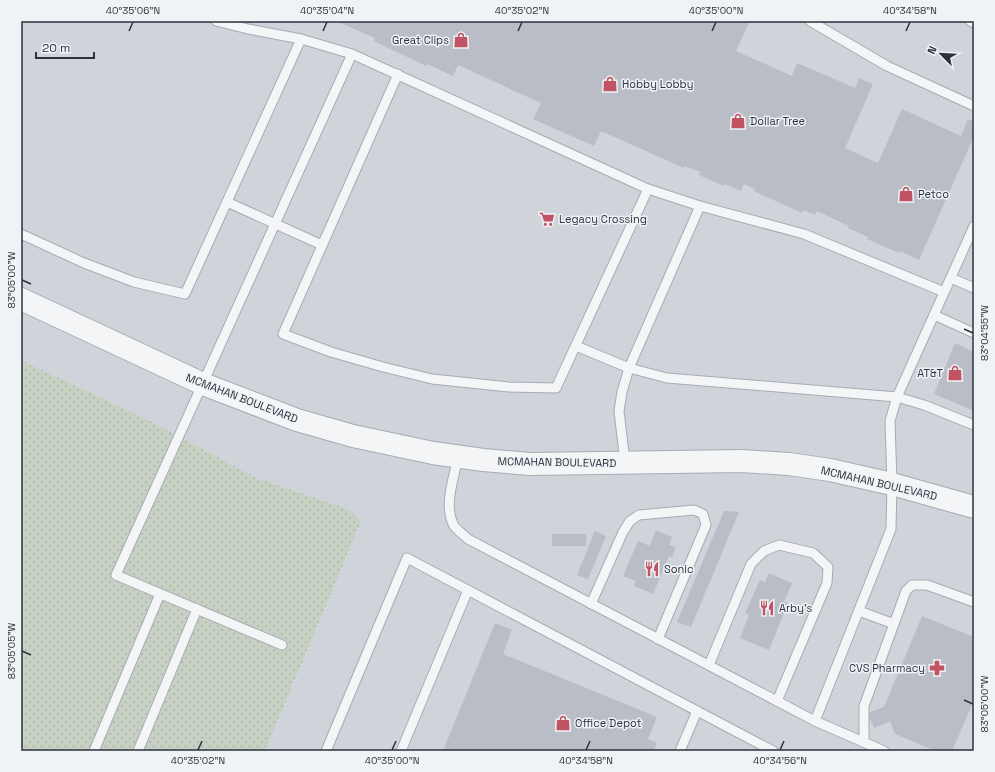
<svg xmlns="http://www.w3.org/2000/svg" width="995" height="772" font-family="'Space Grotesk',sans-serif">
  <defs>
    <pattern id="grass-dots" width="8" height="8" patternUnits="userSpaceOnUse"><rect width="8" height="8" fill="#c7d1c3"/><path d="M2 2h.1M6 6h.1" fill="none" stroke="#abb4a9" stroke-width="1.8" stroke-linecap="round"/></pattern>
  </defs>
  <rect width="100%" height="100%" fill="#e1e4e8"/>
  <!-- built -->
  <polygon fill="#cfd3da" points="21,21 974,21 974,751 265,751 361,522 348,509 257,478 148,420 21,360"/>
  <!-- grass -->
  <polygon fill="url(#grass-dots)" points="21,360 148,420 257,478 348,509 355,515 361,522 265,751 21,751"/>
  <!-- building -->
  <g fill="#b9bdc5">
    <polygon points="336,21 750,21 736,51 792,76 797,63 855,88 859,78 873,84 845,148 878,163 902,109 961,136 968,119 974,122 974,136 919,260 900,251 899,253 867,239 868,237 848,228 849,226 817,211 815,215 803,210 802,213 754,191 755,189 744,184 741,191 725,184 724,186 699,175 700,172 685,166 684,168 601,131 594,146 533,119 541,103 458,65 453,76 427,64 426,66 374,41 375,38"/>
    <polygon points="955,343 974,352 974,411 934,394"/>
    <polygon points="724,511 739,512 691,627 677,622"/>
    <polygon points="656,530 672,537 669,545 676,547 672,557 669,556 653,594 634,586 636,581 623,576 638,541 650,546"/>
    <polygon points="595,531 606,536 588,579 577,575"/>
    <rect x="552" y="534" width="34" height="12"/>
    <polygon points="769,573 792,583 784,602 788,603 769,650 740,638 749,615 745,613 760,580 765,582"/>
    <polygon points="922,616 974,637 974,700 952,751 936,751 895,734 890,721 874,728 868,713 884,707"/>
    <polygon points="495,623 512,630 503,654 657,717 648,739 657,743 654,751 443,751"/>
  </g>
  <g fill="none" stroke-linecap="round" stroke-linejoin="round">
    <!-- service casing -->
    <g stroke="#a7abb2" stroke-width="11">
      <g id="service">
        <polyline points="216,21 248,29 301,39 352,54 648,189 700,206 804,234 944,292"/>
        <polyline points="810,21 887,66 974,106"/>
        <polyline points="970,21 974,23"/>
        <polyline points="398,74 283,334 331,352 383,367 432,379 509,387 556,388 648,189"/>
        <polyline points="227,202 322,245"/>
        <polyline points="21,234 84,263 134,282 185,294 301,39"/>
        <polyline points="951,278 974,288"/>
        <polyline points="934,315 974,333"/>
        <polyline points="576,346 629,368 667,378 897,397 924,405 974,425"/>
        <path d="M458 457C454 478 443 505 454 526 457 530 464 535 468 539L815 721 884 751"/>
        <polyline points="625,462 619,411 622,392 629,368 700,206"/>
        <polyline points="591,604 623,532 630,521 639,515 694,510 703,514 706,525 658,639"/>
        <polyline points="859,611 894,624"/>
        <polyline points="282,645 116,575 352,54"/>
        <polyline points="709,665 751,564 764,551 779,545 813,553 828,567 827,583 777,701"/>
        <polyline points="815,721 891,529 892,484 890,421 897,397 974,226"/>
        <polyline points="864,742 864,706 906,591 912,585 927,585 974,602"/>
        <polyline points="94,751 160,594"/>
        <polyline points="138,751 197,609"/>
        <polyline points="326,751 407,558 773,751"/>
        <polyline points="401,751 468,590"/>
        <polyline points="680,751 697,711"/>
      </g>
    </g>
    <!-- tertiary casing -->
    <g stroke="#a7abb2" stroke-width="24">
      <polyline id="tertiary" points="21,299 203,384 297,420 353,436 433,453 483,460 530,464 742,461 789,464 830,470 892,484 974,507"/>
    </g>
    <!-- service -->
    <use href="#service" stroke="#f3f5f7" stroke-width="9"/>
    <!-- tertiary -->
    <use href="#tertiary" stroke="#f3f5f7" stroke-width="22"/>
  </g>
  <!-- ticks -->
  <path fill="none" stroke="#2b323e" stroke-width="1.5" d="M129 31 133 22M323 31 327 22M518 31 522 22M712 31 716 22M906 31 910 22M22 280 31 284M964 329 973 333M22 651 31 655M964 700 973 704M198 750 202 741M392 750 396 741M586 750 590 741M780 750 784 741"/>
  <!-- icons -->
  <defs>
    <g id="shop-bare" transform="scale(1.2)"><path d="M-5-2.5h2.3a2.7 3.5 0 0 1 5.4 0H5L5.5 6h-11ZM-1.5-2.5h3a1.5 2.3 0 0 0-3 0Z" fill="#c15365" stroke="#f0f3f6" stroke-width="2.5" paint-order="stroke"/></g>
    <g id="supermarket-bare" transform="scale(1.2)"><path d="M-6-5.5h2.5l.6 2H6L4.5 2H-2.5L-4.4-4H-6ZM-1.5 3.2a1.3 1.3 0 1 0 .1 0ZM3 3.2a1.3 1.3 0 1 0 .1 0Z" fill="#c15365" stroke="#f0f3f6" stroke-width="2.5" paint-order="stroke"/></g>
    <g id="restaurant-bare" transform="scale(1.2)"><path d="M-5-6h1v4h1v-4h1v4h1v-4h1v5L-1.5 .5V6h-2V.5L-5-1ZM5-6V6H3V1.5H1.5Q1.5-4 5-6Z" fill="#c15365" stroke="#f0f3f6" stroke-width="2.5" paint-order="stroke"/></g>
    <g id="pharmacy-bare" transform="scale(1.2)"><path d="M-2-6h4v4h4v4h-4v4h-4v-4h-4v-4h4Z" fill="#c15365" stroke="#f0f3f6" stroke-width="2.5" paint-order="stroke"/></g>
  </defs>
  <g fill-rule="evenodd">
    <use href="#shop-bare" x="461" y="40"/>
    <use href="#shop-bare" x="610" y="84"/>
    <use href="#shop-bare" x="738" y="121"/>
    <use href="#shop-bare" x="906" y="194"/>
    <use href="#supermarket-bare" x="547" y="219"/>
    <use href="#shop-bare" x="955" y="373"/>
    <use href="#restaurant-bare" x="652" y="569"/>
    <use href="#restaurant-bare" x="767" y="608"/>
    <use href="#pharmacy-bare" x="937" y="668"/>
    <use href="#shop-bare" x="563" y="723"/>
  </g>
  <g text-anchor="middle" stroke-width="3" stroke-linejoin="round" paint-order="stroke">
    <!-- poi labels -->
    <g font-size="11" fill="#2b323e" stroke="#f0f3f6" text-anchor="start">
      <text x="449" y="44" text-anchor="end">Great Clips</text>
      <text x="622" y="88">Hobby Lobby</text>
      <text x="750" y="125">Dollar Tree</text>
      <text x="918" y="198">Petco</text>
      <text x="559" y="223">Legacy Crossing</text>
      <text x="943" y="377" text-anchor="end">AT&amp;T</text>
      <text x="664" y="573">Sonic</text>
      <text x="779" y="612">Arby's</text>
      <text x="925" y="672" text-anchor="end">CVS Pharmacy</text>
      <text x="575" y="727">Office Depot</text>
    </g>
    <!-- street labels -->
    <g font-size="11" fill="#2b323e" stroke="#f0f3f6">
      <text transform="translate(242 398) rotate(21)" y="4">MCMAHAN BOULEVARD</text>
      <text transform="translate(557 462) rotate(1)" y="4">MCMAHAN BOULEVARD</text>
      <text transform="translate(879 483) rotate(13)" y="4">MCMAHAN BOULEVARD</text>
    </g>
  </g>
  <!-- border -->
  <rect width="995" height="772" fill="none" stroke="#f0f3f6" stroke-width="44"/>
  <!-- north arrow -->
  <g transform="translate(941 54) rotate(294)" stroke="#f0f3f6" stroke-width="3" paint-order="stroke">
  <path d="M0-3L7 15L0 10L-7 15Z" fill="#2b323e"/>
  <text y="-6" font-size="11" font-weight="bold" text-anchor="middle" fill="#2b323e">N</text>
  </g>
  <!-- scale -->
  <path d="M36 52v6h58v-6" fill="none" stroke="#2b323e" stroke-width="2"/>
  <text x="42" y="52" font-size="12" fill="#2b323e" stroke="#f0f3f6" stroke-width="3" paint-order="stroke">20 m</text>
  <rect x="22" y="22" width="951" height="728" fill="none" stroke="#2b323e" stroke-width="1.5"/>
  <g font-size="10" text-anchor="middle" fill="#2b323e">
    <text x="133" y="14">40°35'06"N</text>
    <text x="327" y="14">40°35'04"N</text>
    <text x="522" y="14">40°35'02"N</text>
    <text x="716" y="14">40°35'00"N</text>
    <text x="910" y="14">40°34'58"N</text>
    <text transform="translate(11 280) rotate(-90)" y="4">83°05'00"W</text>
    <text transform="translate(984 333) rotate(-90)" y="4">83°04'55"W</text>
    <text transform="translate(11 651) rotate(-90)" y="4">83°05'05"W</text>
    <text transform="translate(984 704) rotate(-90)" y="4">83°05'00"W</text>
    <text x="198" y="764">40°35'02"N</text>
    <text x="392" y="764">40°35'00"N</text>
    <text x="586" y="764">40°34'58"N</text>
    <text x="780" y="764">40°34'56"N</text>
  </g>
</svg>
